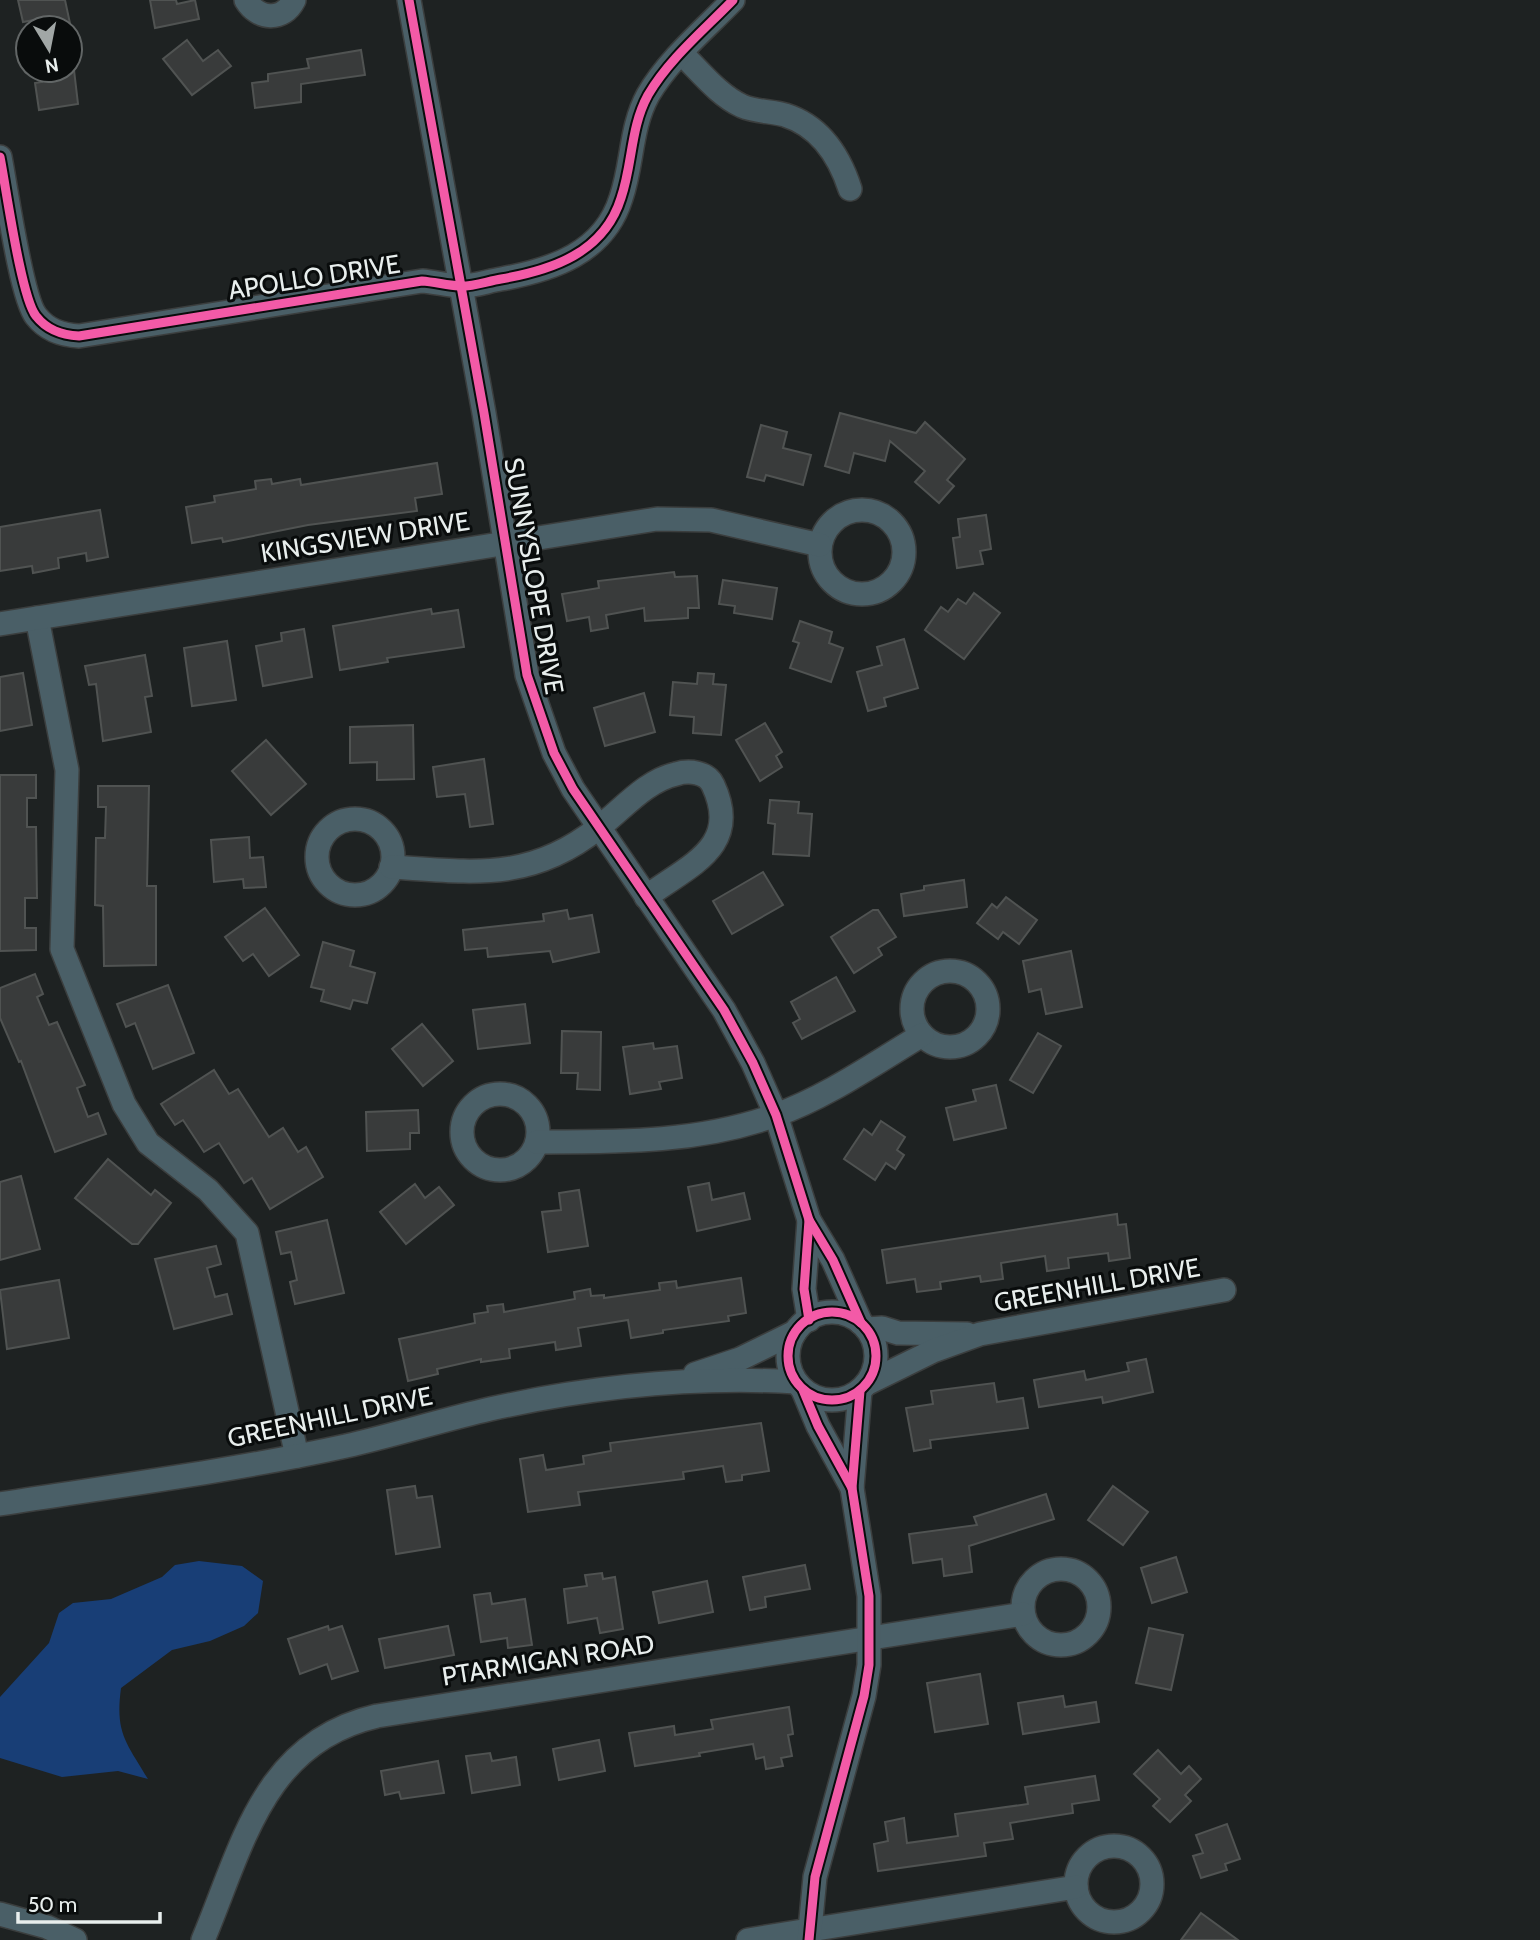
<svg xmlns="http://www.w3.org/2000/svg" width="1540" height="1940" font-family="Cabin,sans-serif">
  <rect width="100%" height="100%" fill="#1e2222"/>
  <!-- water -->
  <path fill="#183e76" d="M199 1561 242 1566 263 1581 258 1613 244 1626 210 1641 172 1650 121 1688C115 1733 126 1742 148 1779L118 1771 62 1777 0 1758V1697L49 1643 59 1613 73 1603 111 1599 162 1577 175 1565Z"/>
  <!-- building -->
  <g fill="#393b3b" stroke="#505352" stroke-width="2">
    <polygon points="18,0 65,0 71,28 36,28 34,20 23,22"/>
    <polygon points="150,0 176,0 177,4 195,0 199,19 155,28"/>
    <polygon points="187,40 203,61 218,50 231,66 192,95 163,59"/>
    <polygon points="361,50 365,75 301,84 301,102 255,108 252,83 268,81 268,74 309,68 307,59"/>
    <polygon points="41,70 74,70 78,104 39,110 35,83 42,82"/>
    <polygon points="840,413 916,433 925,422 965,459 947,480 954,486 939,503 915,482 925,471 890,441 885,461 854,453 849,473 825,466"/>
    <polygon points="761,425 787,432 783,448 811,455 803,485 766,475 764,481 747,477"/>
    <polygon points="437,463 442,494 415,498 417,511 308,525 223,542 222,538 192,543 186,507 215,502 214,496 256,489 255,481 271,479 272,484 300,479 301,485"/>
    <polygon points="100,510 108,557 87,561 86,553 58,558 59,568 33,573 32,566 0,571 0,527"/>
    <polygon points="986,515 991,549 980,551 983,564 957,568 953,538 960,537 958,519"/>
    <polygon points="674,572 675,577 697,576 699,608 688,608 688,618 645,621 644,608 606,615 608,628 591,631 589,617 567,621 562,594 599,588 598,581"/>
    <polygon points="723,580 777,588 772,619 734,613 735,606 719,604"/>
    <polygon points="974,593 1000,613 964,659 925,630 941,607 948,612 958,599 966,604"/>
    <polygon points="431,609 432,614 458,610 464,647 387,658 388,662 340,670 333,626"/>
    <polygon points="800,621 832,632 829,643 843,648 831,682 790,668 799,643 793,641"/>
    <polygon points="304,629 312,677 263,686 256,646 282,641 281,633"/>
    <polygon points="904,639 918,688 884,698 886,706 868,711 857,672 882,665 877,647"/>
    <polygon points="227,641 236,700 192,706 184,648"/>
    <polygon points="145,655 152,696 145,697 151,732 103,741 96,684 89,685 85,666"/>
    <polygon points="23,673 32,725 0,731 0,677"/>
    <polygon points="698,673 714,674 713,684 726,685 721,735 693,733 694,717 670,715 673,682 697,684"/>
    <polygon points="644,693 655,732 605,746 594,708"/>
    <polygon points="765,723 782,752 776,756 782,767 760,781 736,740"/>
    <polygon points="413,725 414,779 377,780 377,762 350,763 350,727"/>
    <polygon points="266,740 306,784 271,815 232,771"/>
    <polygon points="484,759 493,824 470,827 465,794 437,797 433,767"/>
    <polygon points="0,775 36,775 36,798 27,798 27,827 36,827 37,898 25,898 25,928 36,928 36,950 0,951"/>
    <polygon points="98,786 149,786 147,886 156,886 156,965 104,966 103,906 95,905 96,838 105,838 106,807 98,807"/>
    <polygon points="770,800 799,802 798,813 812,814 809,856 773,854 775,824 768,823"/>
    <polygon points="249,837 250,858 263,857 266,887 244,888 243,879 214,882 211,840"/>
    <polygon points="763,872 783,905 732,934 713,901"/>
    <polygon points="964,880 967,907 904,916 901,894 924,890 924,886"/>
    <polygon points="1006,897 1037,920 1019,944 1003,932 998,939 977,923 992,904 997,908"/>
    <polygon points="265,908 299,955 269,976 253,954 243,961 225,937"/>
    <polygon points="567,910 569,919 592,915 599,952 553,962 550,951 488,957 487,948 465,950 463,930 544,921 543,914"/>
    <polygon points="873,910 878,910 896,937 878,948 882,955 854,973 831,937"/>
    <polygon points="323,942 354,951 350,966 375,973 367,1003 353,1000 350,1009 321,1001 324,990 311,987"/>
    <polygon points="1071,951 1082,1007 1046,1014 1041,989 1029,992 1023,961"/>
    <polygon points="35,974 43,994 37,997 49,1025 57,1022 85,1085 77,1088 88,1117 98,1113 106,1134 55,1152 21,1061 19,1062 0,1018 0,988"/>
    <polygon points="836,977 855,1011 802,1039 793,1023 800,1019 791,1002"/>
    <polygon points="168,985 194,1053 153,1069 135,1023 126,1027 117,1004"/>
    <polygon points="525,1004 530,1043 478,1049 473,1010"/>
    <polygon points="422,1024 453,1061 423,1086 392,1049"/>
    <polygon points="562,1031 601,1032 600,1090 577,1089 578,1073 561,1073"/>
    <polygon points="1038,1033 1061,1046 1033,1093 1010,1080"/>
    <polygon points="653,1043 654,1049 677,1046 682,1078 659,1082 661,1089 630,1094 623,1047"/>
    <polygon points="214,1070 229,1094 238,1089 269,1137 283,1128 298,1152 306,1147 323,1177 270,1209 252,1178 244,1183 219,1143 204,1152 183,1120 175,1125 161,1104"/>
    <polygon points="996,1085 1006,1128 954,1140 946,1108 976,1101 973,1090"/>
    <polygon points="418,1110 419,1133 410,1133 410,1149 367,1151 366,1112"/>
    <polygon points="881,1121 905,1137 897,1150 904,1155 895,1169 886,1163 875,1180 844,1159 864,1129 872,1135"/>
    <polygon points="108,1159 151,1195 155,1190 171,1203 138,1244 132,1244 75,1198"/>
    <polygon points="21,1176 40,1249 0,1260 0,1182"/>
    <polygon points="709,1183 712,1200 744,1193 750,1219 697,1231 688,1187"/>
    <polygon points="415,1184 425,1198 439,1187 454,1205 406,1244 380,1212"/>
    <polygon points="579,1190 588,1246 548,1252 542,1212 561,1210 559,1193"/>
    <polygon points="1117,1214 1118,1225 1126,1224 1130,1258 1109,1261 1108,1253 1068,1258 1069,1268 1047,1271 1045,1256 1001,1263 1003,1279 981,1282 980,1276 940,1282 941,1289 917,1292 915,1279 887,1283 882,1250"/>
    <polygon points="327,1220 344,1293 295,1304 290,1282 297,1280 291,1252 281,1254 276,1232"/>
    <polygon points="216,1246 221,1264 207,1268 215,1297 227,1294 232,1314 174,1329 155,1259"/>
    <polygon points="741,1278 746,1313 728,1316 729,1321 663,1330 663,1333 631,1338 628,1320 578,1328 581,1346 556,1350 555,1342 509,1349 510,1358 481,1362 481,1359 437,1369 438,1374 408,1381 399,1339 475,1323 474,1314 488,1312 487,1306 503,1304 504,1312 575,1299 574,1292 590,1289 591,1296 604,1295 604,1298 660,1290 659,1283 676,1281 677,1288"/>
    <polygon points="59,1280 69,1338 7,1349 0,1290"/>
    <polygon points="1146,1359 1153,1392 1103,1403 1102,1397 1039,1407 1034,1380 1084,1371 1086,1380 1129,1371 1127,1363"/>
    <polygon points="994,1383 997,1402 1023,1398 1028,1428 930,1440 931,1448 914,1451 906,1408 933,1404 931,1391"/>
    <polygon points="761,1423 769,1471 742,1475 742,1480 726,1482 723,1466 683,1472 684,1479 578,1492 580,1505 528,1512 520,1459 543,1455 546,1470 584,1464 583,1456 611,1451 610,1443"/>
    <polygon points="415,1486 417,1498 432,1496 440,1547 396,1554 387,1490"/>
    <polygon points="1113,1486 1148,1512 1123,1545 1088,1520"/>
    <polygon points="1046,1494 1054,1519 969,1546 972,1572 944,1576 942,1559 913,1563 909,1534 977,1525 974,1517"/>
    <polygon points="1176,1557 1187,1592 1152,1603 1141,1568"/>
    <polygon points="805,1565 810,1589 765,1597 766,1607 750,1610 743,1577"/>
    <polygon points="602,1573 603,1579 615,1577 623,1629 600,1633 597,1618 568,1623 564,1589 587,1586 585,1575"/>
    <polygon points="707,1581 713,1612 659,1623 653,1592"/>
    <polygon points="490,1593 492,1604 525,1599 532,1645 508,1648 507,1638 481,1642 474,1595"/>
    <polygon points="328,1626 329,1630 342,1626 358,1671 332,1679 327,1664 300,1674 288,1639"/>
    <polygon points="448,1626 454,1655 385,1668 379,1639"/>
    <polygon points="1149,1628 1183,1635 1171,1690 1136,1683"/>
    <polygon points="980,1674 988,1724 935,1732 927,1683"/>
    <polygon points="1063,1696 1065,1707 1096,1702 1099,1722 1023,1734 1018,1703"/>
    <polygon points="789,1707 793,1734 788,1735 792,1756 781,1758 783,1766 766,1769 764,1757 756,1759 753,1744 699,1753 700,1756 635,1766 629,1733 674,1726 675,1735 713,1729 711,1720"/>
    <polygon points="599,1740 605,1771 559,1780 553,1749"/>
    <polygon points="1158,1750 1181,1774 1189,1766 1201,1779 1185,1795 1191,1801 1170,1822 1153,1806 1160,1799 1134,1774"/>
    <polygon points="490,1753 492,1761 516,1757 520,1785 472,1793 466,1756"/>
    <polygon points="438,1761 444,1793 401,1799 399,1792 385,1795 381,1771"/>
    <polygon points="1095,1776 1099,1800 1072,1804 1073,1813 1010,1823 1013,1839 984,1843 986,1856 878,1871 874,1844 888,1841 885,1822 904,1818 907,1843 958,1836 955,1814 1028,1804 1025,1787"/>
    <polygon points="1227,1824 1240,1859 1225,1864 1227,1870 1201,1878 1193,1856 1203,1853 1196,1835"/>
    <polygon points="1201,1913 1238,1940 1181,1940"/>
  </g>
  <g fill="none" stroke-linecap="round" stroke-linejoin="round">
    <!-- street casing -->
    <g stroke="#3b3e3e" stroke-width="26">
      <g id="street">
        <path d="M246 0C258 20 283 22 294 0"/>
        <polyline points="409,0 484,413 527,675 554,753 573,789 724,1010 753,1063 776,1115 809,1220 833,1260 861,1323"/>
        <path d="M681 53C700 71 718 95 742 106 756 112 771 111 785 115 820 126 839 155 850 189"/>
        <path d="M0 157C6 187 21 297 36 316 47 330 61 335 79 336L422 281C434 282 447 285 459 286 472 287 488 281 501 279 552 270 604 253 621 198 633 163 630 128 648 95 669 59 704 30 733 0"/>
        <circle cx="862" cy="552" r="42"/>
        <polyline points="37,618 67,770 62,949 124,1104 148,1143 208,1190 247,1233 297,1456"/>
        <polyline points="0,624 657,519 711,520 820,545"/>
        <circle cx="355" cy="857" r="38"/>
        <path d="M391 867C473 872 530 882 598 828 622 810 645 781 676 774 689 770 707 772 713 785 742 847 689 865 646 897"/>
        <circle cx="950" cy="1009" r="38"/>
        <circle cx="500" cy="1132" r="38"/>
        <path d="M537 1142C618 1142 699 1143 776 1115 827 1097 875 1063 922 1035"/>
        <polyline points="809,1220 804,1289 809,1320"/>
        <circle cx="832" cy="1356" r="44"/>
        <polyline points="867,1329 882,1328 898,1333 967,1334"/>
        <polyline points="695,1374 740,1359 795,1332"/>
        <polyline points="868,1383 933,1351 980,1334 1224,1290"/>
        <polyline points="803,1390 818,1426 852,1488"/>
        <path d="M0 1504C115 1486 232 1471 346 1446 395 1435 442 1420 490 1409 590 1387 694 1376 796 1382"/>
        <circle cx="1061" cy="1607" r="38"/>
        <circle cx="1114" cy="1884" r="38"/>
        <polyline points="0,1914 47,1927 75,1940"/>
        <path d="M203 1940C243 1845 263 1742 377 1716L1023 1614"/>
        <polyline points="748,1940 1076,1887"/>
        <polyline points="809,1940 815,1877 864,1696 869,1665 869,1596 852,1488 860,1391"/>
      </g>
    </g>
    <!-- street -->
    <use href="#street" stroke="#4a5f67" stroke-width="23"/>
    <!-- cycleway casing -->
    <g stroke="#090c0c" stroke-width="13">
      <g id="cycleway">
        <polyline points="409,0 484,413 527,675 554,753 573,789 724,1010 753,1063 776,1115 809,1220 833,1260 861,1323"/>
        <path d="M0 157C6 187 21 297 36 316 47 330 61 335 79 336L422 281C434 282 447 285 459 286 472 287 488 281 501 279 552 270 604 253 621 198 633 163 630 128 648 95 669 59 704 30 733 0"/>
        <polyline points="809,1220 804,1289 809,1320"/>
        <circle cx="832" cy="1356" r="44"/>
        <polyline points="803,1390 818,1426 852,1488"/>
        <polyline points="809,1940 815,1877 864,1696 869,1665 869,1596 852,1488 860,1391"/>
      </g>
    </g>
    <!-- cycleway -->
    <use href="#cycleway" stroke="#f35aa7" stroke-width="9"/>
  </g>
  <g text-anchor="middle" stroke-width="6" stroke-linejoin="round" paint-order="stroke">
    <!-- street labels -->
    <g font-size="26" fill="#e8eeed" stroke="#090c0c">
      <text transform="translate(314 277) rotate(-9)" y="9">APOLLO DRIVE</text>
      <text transform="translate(365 537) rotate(-9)" y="9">KINGSVIEW DRIVE</text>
      <text transform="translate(534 576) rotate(80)" y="9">SUNNYSLOPE DRIVE</text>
      <text transform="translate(1097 1285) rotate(-10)" y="9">GREENHILL DRIVE</text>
      <text transform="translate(330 1417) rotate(-12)" y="9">GREENHILL DRIVE</text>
      <text transform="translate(548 1660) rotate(-9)" y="9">PTARMIGAN ROAD</text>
    </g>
  </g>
  <!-- north arrow -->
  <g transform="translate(49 49) rotate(170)"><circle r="33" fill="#090c0c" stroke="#626666" stroke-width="2"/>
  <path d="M0-5L12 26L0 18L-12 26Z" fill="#a1a7a6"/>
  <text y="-10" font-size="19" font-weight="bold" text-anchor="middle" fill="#e8eeed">N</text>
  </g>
  <!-- scale -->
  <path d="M18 1912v10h142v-10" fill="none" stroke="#e8eeed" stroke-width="3.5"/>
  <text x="28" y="1912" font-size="21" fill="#e8eeed" stroke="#090c0c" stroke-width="5" paint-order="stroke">50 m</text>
</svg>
